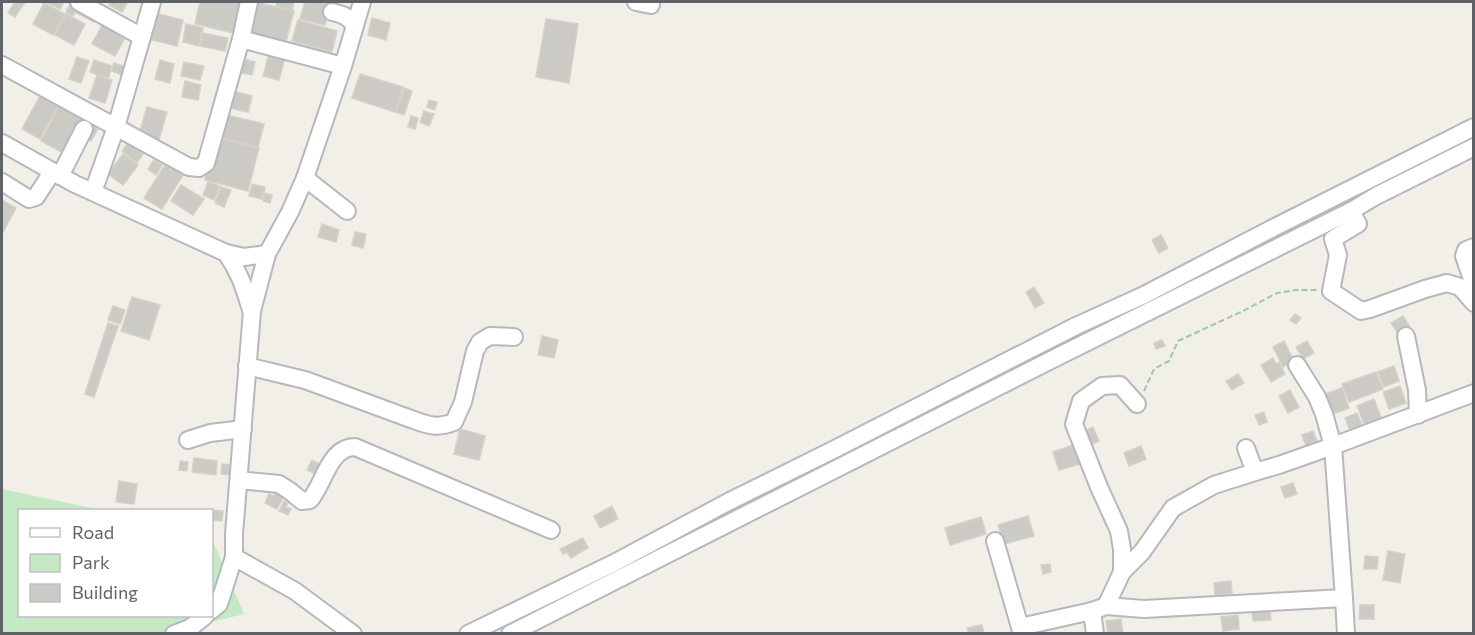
<svg xmlns="http://www.w3.org/2000/svg" width="1475" height="635" font-family="Commissioner,sans-serif">
  <rect width="100%" height="100%" fill="#f1efe8"/>
  <!-- green -->
  <polygon fill="#c5e8c5" points="2,489 101,510 20,510 20,616 212,616 212,539 244,614 166,633 2,634"/>
  <!-- building -->
  <g fill="#cccac5" stroke="#d6d1c6" stroke-width="1.5">
    <polygon points="15,2 25,2 15,17 8,13"/>
    <polygon points="46,2 64,2 60,9"/>
    <polygon points="111,2 124,2 127,3 122,12 109,5"/>
    <polygon points="200,2 241,2 234,33 195,24"/>
    <polygon points="255,2 294,11 284,49 246,39"/>
    <polygon points="277,2 294,2 292,10 276,6"/>
    <polygon points="305,2 319,2 330,4 325,25 300,19"/>
    <polygon points="44,3 65,14 53,35 33,24"/>
    <polygon points="70,4 96,18 94,22 75,12 73,16 66,12"/>
    <polygon points="155,13 183,20 177,46 148,39"/>
    <polygon points="66,14 85,24 74,45 55,35"/>
    <polygon points="372,18 390,23 386,40 368,35"/>
    <polygon points="546,19 578,24 569,83 536,77"/>
    <polygon points="105,20 128,32 115,56 92,44"/>
    <polygon points="298,20 337,31 332,52 292,41"/>
    <polygon points="186,24 203,28 199,46 183,42"/>
    <polygon points="203,33 228,38 225,51 200,46"/>
    <polygon points="269,54 285,58 279,80 263,76"/>
    <polygon points="77,57 89,61 81,83 69,79"/>
    <polygon points="244,59 255,62 252,75 241,73"/>
    <polygon points="94,60 112,66 108,79 90,72"/>
    <polygon points="160,60 174,64 170,83 155,79"/>
    <polygon points="184,62 204,66 200,80 181,76"/>
    <polygon points="114,63 125,67 122,75 112,71"/>
    <polygon points="360,74 403,87 395,112 352,98"/>
    <polygon points="97,75 112,80 105,103 89,98"/>
    <polygon points="185,81 201,85 198,100 182,97"/>
    <polygon points="404,88 412,91 404,115 396,112"/>
    <polygon points="233,91 252,96 248,112 229,108"/>
    <polygon points="40,96 58,106 40,139 22,129"/>
    <polygon points="429,100 437,102 435,110 427,107"/>
    <polygon points="60,105 84,118 65,154 41,141"/>
    <polygon points="147,107 167,112 159,140 139,135"/>
    <polygon points="424,111 434,114 429,126 420,122"/>
    <polygon points="227,115 264,124 258,147 221,138"/>
    <polygon points="411,116 418,118 415,129 408,127"/>
    <polygon points="90,124 98,129 91,141 83,137"/>
    <polygon points="215,137 259,148 248,191 205,180"/>
    <polygon points="128,143 143,154 137,163 122,151"/>
    <polygon points="123,154 138,165 123,185 108,174"/>
    <polygon points="154,160 162,165 156,175 148,169"/>
    <polygon points="165,165 183,175 162,209 144,198"/>
    <polygon points="208,182 220,186 214,200 203,195"/>
    <polygon points="252,184 265,187 262,199 249,196"/>
    <polygon points="181,185 204,199 193,215 171,201"/>
    <polygon points="221,187 231,190 224,207 215,203"/>
    <polygon points="265,193 272,195 270,203 263,201"/>
    <polygon points="2,200 16,208 2,234"/>
    <polygon points="322,224 339,230 336,242 318,237"/>
    <polygon points="355,232 366,234 363,248 352,245"/>
    <polygon points="1161,235 1168,248 1159,253 1152,240"/>
    <polygon points="1034,287 1044,303 1035,308 1026,292"/>
    <polygon points="132,297 160,305 149,340 121,331"/>
    <polygon points="113,306 125,310 120,324 108,320"/>
    <polygon points="1295,314 1301,318 1296,324 1290,320"/>
    <polygon points="1403,316 1410,327 1398,334 1391,323"/>
    <polygon points="108,323 118,326 94,397 85,394"/>
    <polygon points="542,336 558,340 554,358 538,355"/>
    <polygon points="1162,340 1165,346 1156,349 1154,343"/>
    <polygon points="1284,341 1294,361 1283,367 1273,347"/>
    <polygon points="1307,341 1314,353 1303,359 1296,347"/>
    <polygon points="1273,358 1276,364 1279,362 1285,374 1271,382 1261,365"/>
    <polygon points="1394,366 1399,381 1384,387 1378,372"/>
    <polygon points="1376,372 1383,389 1349,402 1342,384"/>
    <polygon points="1238,374 1244,383 1232,390 1226,381"/>
    <polygon points="1400,386 1406,403 1389,409 1383,392"/>
    <polygon points="1342,388 1349,408 1330,415 1322,395"/>
    <polygon points="1290,390 1299,407 1288,413 1279,396"/>
    <polygon points="1374,399 1382,420 1365,426 1357,406"/>
    <polygon points="1264,412 1267,422 1259,425 1255,415"/>
    <polygon points="1357,413 1363,428 1351,433 1345,418"/>
    <polygon points="1093,427 1099,441 1088,446 1082,432"/>
    <polygon points="460,429 485,436 479,460 454,454"/>
    <polygon points="1313,431 1317,441 1306,445 1302,435"/>
    <polygon points="1073,445 1080,464 1059,470 1053,452"/>
    <polygon points="1141,446 1146,459 1129,466 1124,453"/>
    <polygon points="194,458 217,461 216,475 192,472"/>
    <polygon points="312,460 321,465 317,474 307,470"/>
    <polygon points="180,461 188,462 187,471 179,470"/>
    <polygon points="222,464 233,465 232,475 221,474"/>
    <polygon points="119,481 137,484 134,504 116,502"/>
    <polygon points="1293,483 1297,494 1285,498 1281,487"/>
    <polygon points="275,493 283,498 277,509 265,503 269,494 273,496"/>
    <polygon points="284,501 288,503 286,507 291,509 288,515 279,511"/>
    <polygon points="612,506 618,519 600,528 594,516"/>
    <polygon points="209,510 223,511 222,521 212,520 212,510"/>
    <polygon points="1028,516 1034,536 1004,544 998,525"/>
    <polygon points="981,517 986,534 950,545 945,528"/>
    <polygon points="583,538 588,548 571,558 567,552 563,554 560,549"/>
    <polygon points="1388,551 1405,554 1400,583 1383,580"/>
    <polygon points="1365,556 1378,557 1377,569 1364,569"/>
    <polygon points="1050,564 1051,572 1043,574 1041,565"/>
    <polygon points="1231,581 1232,593 1215,595 1214,583"/>
    <polygon points="1360,605 1374,605 1374,619 1359,619"/>
    <polygon points="1270,610 1271,620 1253,621 1252,611"/>
    <polygon points="1238,615 1239,629 1223,631 1221,617"/>
    <polygon points="1121,619 1123,634 1108,634 1106,621"/>
    <polygon points="982,625 984,634 969,634 967,628"/>
  </g>
  <g fill="none" stroke-linecap="round" stroke-linejoin="round">
    <!-- minor casing -->
    <g stroke="#b5b8bc" stroke-width="20">
      <g id="minor">
        <polyline points="79,2 142,37"/>
        <polyline points="636,2 651,5"/>
        <path d="M332 12C343 14 348 17 355 25"/>
        <polyline points="241,39 343,66"/>
        <polyline points="2,65 189,167 199,168 206,163 241,39 249,2"/>
        <polyline points="2,143 75,184 226,253 244,257 267,254"/>
        <polyline points="60,176 84,129"/>
        <polyline points="305,178 347,211"/>
        <polyline points="2,182 29,199 36,197 52,172"/>
        <polyline points="93,192 116,127 152,2"/>
        <polyline points="1351,211 1358,224 1333,239 1338,255 1331,291 1361,311 1370,309 1425,289 1447,283 1460,287 1474,303"/>
        <polyline points="1474,247 1466,250 1464,256 1474,285"/>
        <path d="M226 253C240 273 244 287 251 310"/>
        <polyline points="1406,336 1417,390 1418,415"/>
        <path d="M247 366 305 380 411 419C428 425 436 429 454 422L463 402 475 351 480 342 490 336 514 337"/>
        <polyline points="188,440 210,433 243,429"/>
        <polyline points="1246,448 1255,472"/>
        <path d="M239 480 279 484 290 491 302 501 310 500C324 484 329 447 355 447L551 530"/>
        <polyline points="995,541 1022,634"/>
        <polyline points="234,557 295,591 353,634"/>
        <polyline points="1122,572 1122,549 1119,531 1099,487 1074,424 1081,401 1102,386 1120,385 1137,404"/>
        <polyline points="1344,598 1333,446 1474,393"/>
        <polyline points="1106,606 1122,572 1142,552 1173,508 1214,485 1255,472 1279,465 1333,446 1324,414 1317,397 1297,365"/>
        <polyline points="212,610 219,604 234,557 234,534 252,311 267,254 290,212 305,178 343,66 362,2"/>
        <polyline points="1092,611 1095,634"/>
        <polyline points="1020,627 1092,611 1106,606 1144,609 1344,598 1346,634"/>
        <polyline points="174,634 190,628 205,616"/>
        <polyline points="468,634 614,563 728,502 831,451 1076,326 1144,295 1277,226 1474,127"/>
        <polyline points="510,634 1061,355 1351,211 1376,196 1474,147"/>
      </g>
    </g>
    <!-- path -->
    <polyline stroke="#9cc7a9" stroke-width="2" stroke-dasharray="6 3" stroke-linecap="butt" points="1144,391 1154,369 1169,361 1178,341 1243,311 1277,293 1296,290 1317,290"/>
    <!-- minor -->
    <use href="#minor" stroke="#fff" stroke-width="16"/>
  </g>
  <!-- border -->
  <rect width="1475" height="635" fill="none" stroke="#5f6368" stroke-width="6"/>
  <!-- legend -->
  <rect x="18" y="509" width="195" height="108" fill="#ffffff" stroke="#bfc1c3" stroke-width="1.5"/>
  <rect x="30" y="528" width="30" height="9" fill="#ffffff" stroke="#bfc1c3" stroke-width="1.5"/>
  <text x="72" y="539" font-size="18" fill="#5f6368">Road</text>
  <rect x="30" y="554" width="30" height="18" fill="#c5e8c5" stroke="#bfc1c3" stroke-width="1.5"/>
  <text x="72" y="569" font-size="18" fill="#5f6368">Park</text>
  <rect x="30" y="584" width="30" height="18" fill="#cccac5" stroke="#bfc1c3" stroke-width="1.5"/>
  <text x="72" y="599" font-size="18" fill="#5f6368">Building</text>
</svg>
